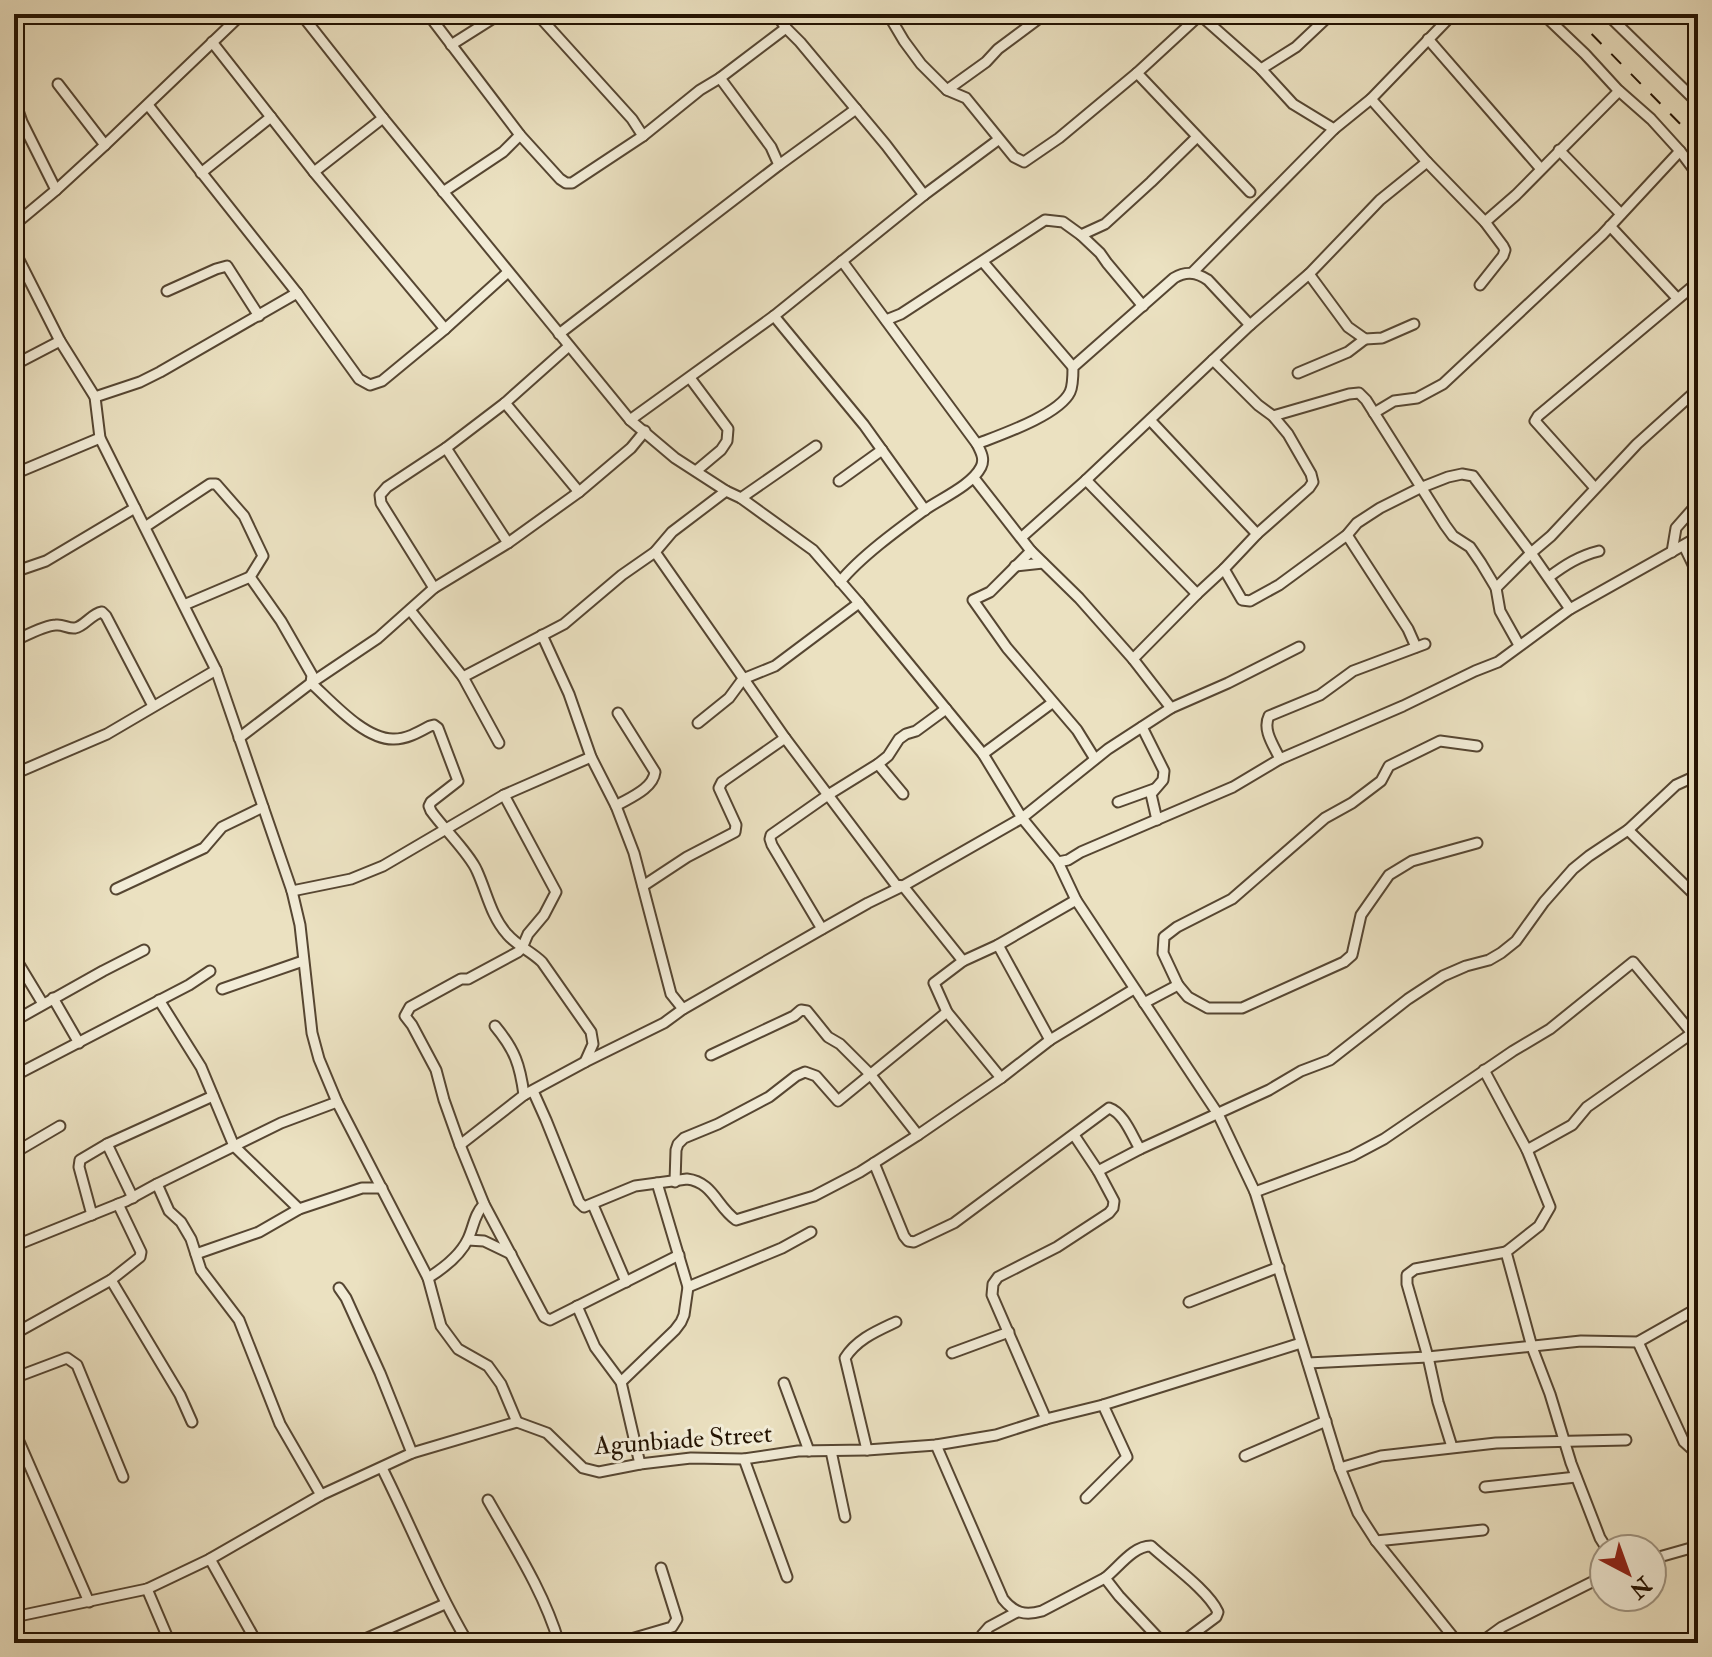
<svg xmlns="http://www.w3.org/2000/svg" width="1712" height="1657" font-family="'IM FELL Double Pica',serif">
  <rect width="100%" height="100%" fill="#ebe1c1"/>
  <filter id="stains"><feTurbulence type="fractalNoise" baseFrequency=".0025" numOctaves="4"/><feColorMatrix values="0 0 0 0 .2 0 0 0 0 .09 0 0 0 0 .02 0 0 0 .5 -.17"/></filter>
  <radialGradient id="worn" r=".72"><stop offset=".6" stop-color="#630" stop-opacity="0"/><stop offset="1" stop-color="#630" stop-opacity=".3"/></radialGradient>
  <g fill="none" stroke-linecap="round" stroke-linejoin="round">
    <!-- minor casing -->
    <g stroke="#564632" stroke-width="13">
      <g id="minor">
        <polyline points="301,14 383,118 630,420 675,458 726,491 741,498 813,550 859,603 983,754 1022,818 1058,862 1076,900 1218,1114 1255,1192 1340,1468 1358,1513 1376,1541 1458,1643"/>
        <polyline points="428,14 520,135 560,179 566,183 572,183 643,136 700,90 720,78 786,28"/>
        <polyline points="537,14 632,119 643,136"/>
        <polyline points="776,14 786,28 800,42 886,145 924,195"/>
        <polyline points="888,14 904,41 921,64 947,90 966,98 1014,157 1024,162 1059,138 1137,73"/>
        <polyline points="1201,14 1137,73 1250,192"/>
        <polyline points="1543,14 1585,54 1618,90 1651,119 1680,151 1698,175"/>
        <polyline points="1607,14 1698,103"/>
        <polyline points="1687,14 1698,26"/>
        <polyline points="1200,15 1261,69 1293,104 1334,129"/>
        <polyline points="1428,39 1541,169"/>
        <polyline points="212,42 314,172 445,329"/>
        <polyline points="451,45 500,14"/>
        <polyline points="1261,69 1296,47 1331,14"/>
        <polyline points="720,78 771,147 779,165"/>
        <polyline points="58,84 105,145"/>
        <polyline points="947,90 986,62 998,49 1045,14"/>
        <polyline points="14,99 22,122 56,190"/>
        <polyline points="1371,99 1427,162 1485,222 1503,246 1505,250 1503,256 1480,285"/>
        <polyline points="148,105 297,293 359,379 370,385 382,381 445,329 508,272"/>
        <polyline points="1559,150 1621,214"/>
        <polyline points="314,172 383,118"/>
        <polyline points="201,173 271,117"/>
        <polyline points="443,192 503,152 520,135"/>
        <polyline points="1485,222 1516,195 1619,91"/>
        <polyline points="14,225 56,190 105,145 242,14"/>
        <polyline points="1610,226 1677,298"/>
        <polyline points="1081,235 1105,224 1151,182 1197,137"/>
        <polyline points="14,250 60,341 95,397 100,438 216,670 292,891 300,925 312,1033 319,1059 337,1102 428,1278 441,1326 458,1349 488,1366 501,1384 517,1422"/>
        <polyline points="842,261 977,444"/>
        <polyline points="983,262 1073,367"/>
        <polyline points="1192,273 1334,129 1371,99 1453,14"/>
        <polyline points="1309,274 1348,327 1365,339 1382,338 1414,324"/>
        <polyline points="167,291 216,269 227,266 259,316"/>
        <polyline points="774,316 864,425 925,510"/>
        <polyline points="886,320 901,314 1045,220 1063,222 1081,235 1100,253 1107,263 1143,306"/>
        <polyline points="559,334 779,165 856,109"/>
        <polyline points="1213,360 1258,405 1273,416 1288,434 1311,474 1313,482 1309,488 1257,534 1224,569"/>
        <polyline points="14,365 60,341"/>
        <polyline points="1298,373 1348,352 1365,339"/>
        <polyline points="690,378 728,429 727,441 721,450 696,471"/>
        <polyline points="95,397 140,382 160,372 297,293"/>
        <polyline points="505,403 579,492"/>
        <polyline points="1374,413 1394,401 1417,398 1443,384 1602,235 1680,151"/>
        <polyline points="1273,416 1349,394 1359,393 1366,400 1445,525 1453,536 1470,547 1481,563 1496,588 1500,611 1519,645"/>
        <polyline points="630,420 774,316 924,195 998,140"/>
        <polyline points="1150,420 1257,534"/>
        <polyline points="446,448 508,543"/>
        <polyline points="14,474 100,438"/>
        <polyline points="974,478 1031,551 1079,598 1133,659 1171,708"/>
        <polyline points="1086,480 1197,594"/>
        <polyline points="839,481 882,450"/>
        <polyline points="1595,488 1535,421 1538,416 1698,282"/>
        <polyline points="741,498 816,446"/>
        <path d="M145 527 210 484H216L244 516 263 556 250 577 281 621 312 675 311 683C332 702 365 740 394 739 407 739 419 732 430 726L434 725 438 728 458 781 431 802 429 806 431 811C443 828 470 854 477 871 487 893 491 916 507 934 517 946 531 951 542 962L591 1032 593 1044 585 1062"/>
        <polyline points="1347,535 1408,629 1416,647"/>
        <polyline points="1022,537 1086,480 1250,325 1309,274 1380,200 1427,162"/>
        <polyline points="1684,546 1698,575"/>
        <polyline points="1031,551 990,592 973,600 1007,648 1077,730 1095,759"/>
        <polyline points="655,552 785,738 896,885 903,886 963,961"/>
        <polyline points="1672,552 1676,528 1698,503"/>
        <polyline points="1015,566 1043,563"/>
        <polyline points="14,572 46,561 135,508"/>
        <path d="M1549 577C1565 565 1579 556 1599 551"/>
        <path d="M840 582C860 557 900 528 926 509 942 498 972 485 981 467 985 459 981 452 977 444 1000 435 1059 415 1070 392 1073 386 1073 374 1073 367L1174 278C1186 271 1196 272 1208 280L1250 325"/>
        <polyline points="434,588 381,503 380,495 387,487 446,448 505,403 569,346"/>
        <polyline points="1496,588 1531,553 1551,536 1637,444 1698,389"/>
        <polyline points="184,605 250,577"/>
        <polyline points="410,610 463,677 499,743"/>
        <polyline points="542,635 569,694 591,757 616,806 634,853 671,994 683,1009"/>
        <path d="M14 641C25 636 45 625 56 625 63 624 68 629 75 628 85 626 91 614 102 612L106 616 153 706"/>
        <polyline points="1133,659 1197,594 1224,569 1242,600 1250,601 1279,585 1347,535 1357,523 1380,508 1420,488 1448,477 1462,474 1473,476 1531,553 1570,609"/>
        <polyline points="463,677 564,624 622,575 655,552 672,532 726,491"/>
        <polyline points="698,723 729,698 743,679 775,666 859,603"/>
        <polyline points="1142,727 1164,771 1163,780 1151,794 1157,820"/>
        <polyline points="239,738 311,683 378,638 434,588 508,543 579,492 631,448 645,431"/>
        <polyline points="983,754 1052,703"/>
        <path d="M1280 759C1274 746 1262 730 1269 716L1320 695 1353 671 1425 644"/>
        <polyline points="878,764 903,794"/>
        <polyline points="14,774 107,734 216,670"/>
        <polyline points="504,795 556,892 544,915 528,934 522,948 518,952 468,979 461,979 410,1007 405,1016 412,1025 436,1070 444,1100 460,1145 484,1204 544,1317 550,1320 679,1255"/>
        <polyline points="1118,802 1154,789"/>
        <path d="M616 806C629 798 653 789 655 772L618 713"/>
        <polyline points="1628,830 1698,898"/>
        <polyline points="1058,862 1068,860 1081,852 1233,787 1280,759 1403,706 1475,671 1498,662 1570,609 1698,537"/>
        <polyline points="643,886 687,857 735,832 736,825 719,788 722,782 785,738"/>
        <polyline points="116,889 204,848 222,827 263,807"/>
        <polyline points="292,891 351,879 383,866 504,795 591,757"/>
        <polyline points="822,929 772,845 770,839 771,835 828,795 878,764 888,756 899,739 906,734 916,731 946,709"/>
        <polyline points="998,945 1050,1040"/>
        <polyline points="14,956 43,1004"/>
        <polyline points="1178,985 1163,953 1164,937 1177,927 1232,899 1325,818 1352,803 1381,781 1389,766 1440,741 1477,746"/>
        <polyline points="222,989 303,961"/>
        <polyline points="53,998 79,1043"/>
        <polyline points="159,1000 201,1067 234,1146 299,1209"/>
        <polyline points="1144,1003 1178,985 1188,997 1208,1008 1242,1008 1344,962 1352,955 1361,915 1389,875 1412,861 1477,843"/>
        <polyline points="14,1021 103,971 144,950"/>
        <path d="M495 1026C515 1050 520 1065 524 1095"/>
        <polyline points="711,1055 794,1016 801,1010 807,1011 828,1037 840,1044 870,1074 918,1135"/>
        <polyline points="1484,1070 1527,1150 1572,1125 1587,1107 1698,1029"/>
        <polyline points="14,1076 189,985 210,971"/>
        <polyline points="1001,1078 947,1012 934,983 963,961 998,945 1076,900"/>
        <path d="M533 1091 546 1120 579 1202 584 1207 635 1186 687 1179C713 1182 717 1207 736 1220L814 1196 860 1172 918 1135 1001 1078 1050 1040 1134 989"/>
        <polyline points="107,1144 133,1198"/>
        <polyline points="460,1145 524,1095 585,1062 664,1023 683,1009 822,929 868,903 903,886 1022,818 1108,749 1171,708 1228,683 1299,647"/>
        <polyline points="1527,1150 1550,1207 1539,1226 1506,1252 1532,1347 1550,1394 1571,1463 1600,1538 1607,1549"/>
        <polyline points="14,1153 60,1126"/>
        <path d="M874 1163 904 1236 908 1241 914 1242 954 1223 1109 1108C1124 1113 1132 1136 1140 1149"/>
        <polyline points="1098,1171 1140,1149 1269,1090 1301,1071 1330,1060 1408,999 1443,976 1466,966 1489,960 1501,953 1516,941 1544,902 1573,869 1589,856 1628,830 1676,785 1698,775"/>
        <polyline points="675,1182 676,1150 678,1144 684,1138 718,1124 769,1097 796,1076 805,1072 816,1076 838,1101 947,1012"/>
        <polyline points="157,1184 169,1211 181,1222 191,1239 201,1270 239,1320 280,1424 321,1495"/>
        <polyline points="1255,1192 1352,1156 1384,1139 1513,1051 1550,1029 1633,962 1692,1033"/>
        <polyline points="593,1205 626,1282"/>
        <polyline points="92,1215 79,1167 80,1160 107,1144 213,1096"/>
        <polyline points="468,1240 484,1241 511,1254"/>
        <polyline points="14,1246 126,1201 157,1184 281,1123 337,1102"/>
        <polyline points="196,1254 259,1232 299,1209 362,1188 382,1188"/>
        <path d="M428 1278C444 1268 460 1256 468 1239 474 1226 474 1215 484 1204"/>
        <polyline points="111,1280 180,1395 192,1422"/>
        <polyline points="688,1287 782,1248 811,1232"/>
        <polyline points="339,1288 346,1298 380,1373 412,1453"/>
        <polyline points="1189,1302 1279,1267"/>
        <polyline points="577,1306 595,1347 621,1382 640,1464"/>
        <polyline points="14,1334 111,1280 140,1257 141,1252 118,1204"/>
        <polyline points="1638,1342 1684,1442 1694,1451 1698,1451"/>
        <polyline points="952,1353 1009,1332"/>
        <polyline points="1308,1363 1428,1357 1581,1341 1638,1342 1698,1308"/>
        <polyline points="14,1378 67,1358 77,1365 123,1477"/>
        <polyline points="621,1382 675,1330 681,1322 684,1315 688,1287 657,1183"/>
        <polyline points="784,1383 809,1451"/>
        <polyline points="1046,1419 992,1295 993,1284 998,1277 1057,1247 1109,1213 1113,1208 1114,1201 1098,1171 1074,1135"/>
        <polyline points="14,1430 89,1602"/>
        <path d="M936 1445 1003 1599C1014 1613 1025 1616 1042 1611L1105 1578 1119 1596 1163 1643"/>
        <polyline points="1452,1447 1438,1402 1428,1357 1407,1284 1407,1275 1415,1269 1506,1252"/>
        <path d="M867 1450 845 1358C857 1339 877 1331 896 1322"/>
        <polyline points="831,1451 845,1517"/>
        <polyline points="1245,1456 1326,1421"/>
        <polyline points="744,1459 787,1577"/>
        <path d="M382 1468C411 1526 435 1587 468 1643"/>
        <polyline points="1340,1468 1381,1456 1496,1443 1626,1440"/>
        <polyline points="1485,1487 1576,1477"/>
        <polyline points="1086,1498 1127,1457 1103,1405"/>
        <path d="M488 1500C514 1546 544 1592 559 1643"/>
        <polyline points="1376,1541 1483,1530"/>
        <polyline points="210,1559 257,1643"/>
        <polyline points="1652,1559 1698,1546"/>
        <path d="M1105 1578C1119 1567 1133 1546 1151 1546 1169 1563 1208 1590 1218 1612L1216 1617 1181 1643"/>
        <polyline points="147,1589 170,1643"/>
        <polyline points="14,1617 147,1589 210,1559 321,1495 412,1453 517,1422 547,1433 583,1468 599,1472 640,1464 691,1458 744,1459 798,1451 867,1450 936,1445 996,1435 1046,1419 1103,1405 1301,1343"/>
        <polyline points="356,1643 445,1604"/>
        <polyline points="597,1643 615,1639 631,1639 672,1627 677,1619 661,1568"/>
        <polyline points="983,1643 982,1635 989,1627 1017,1612"/>
        <polyline points="1480,1643 1502,1627 1604,1576"/>
      </g>
    </g>
    <!-- minor -->
    <use href="#minor" stroke="#f2ecd7" stroke-width="9"/>
    <!-- rail -->
    <polyline stroke="#241302" stroke-width="2" stroke-dasharray="14 14" stroke-linecap="butt" points="1572,14 1698,142"/>
  </g>
  <g text-anchor="middle" stroke-width="6" stroke-linejoin="round" paint-order="stroke">
    <!-- street labels -->
    <g font-size="26" fill="#241302" stroke="#f2ecd7">
      <text transform="translate(683 1439) rotate(-4)" y="9">Agunbiade Street</text>
    </g>
  </g>
  <!-- margin -->
  <rect width="1712" height="1657" fill="none" stroke="#ebe1c1" stroke-width="48"/>
  <rect x="16" y="16" width="1680" height="1625" fill="none" stroke="#241302" stroke-width="4"/>
  <rect x="24" y="24" width="1664" height="1609" fill="none" stroke="#241302" stroke-width="2"/>
  <!-- north arrow -->
  <g transform="translate(1628 1573) rotate(139)"><circle r="38" fill="#f2ecd7" stroke="#a09582" stroke-width="2"/>
  <path d="M0-6L14 30L0 20L-14 30Z" fill="#8f2418"/>
  <text y="-12" font-size="22" font-weight="bold" text-anchor="middle" fill="#241302">N</text>
  </g>
  <rect width="100%" height="100%" filter="url(#stains)"/>
  <rect width="100%" height="100%" fill="url(#worn)"/>
</svg>
